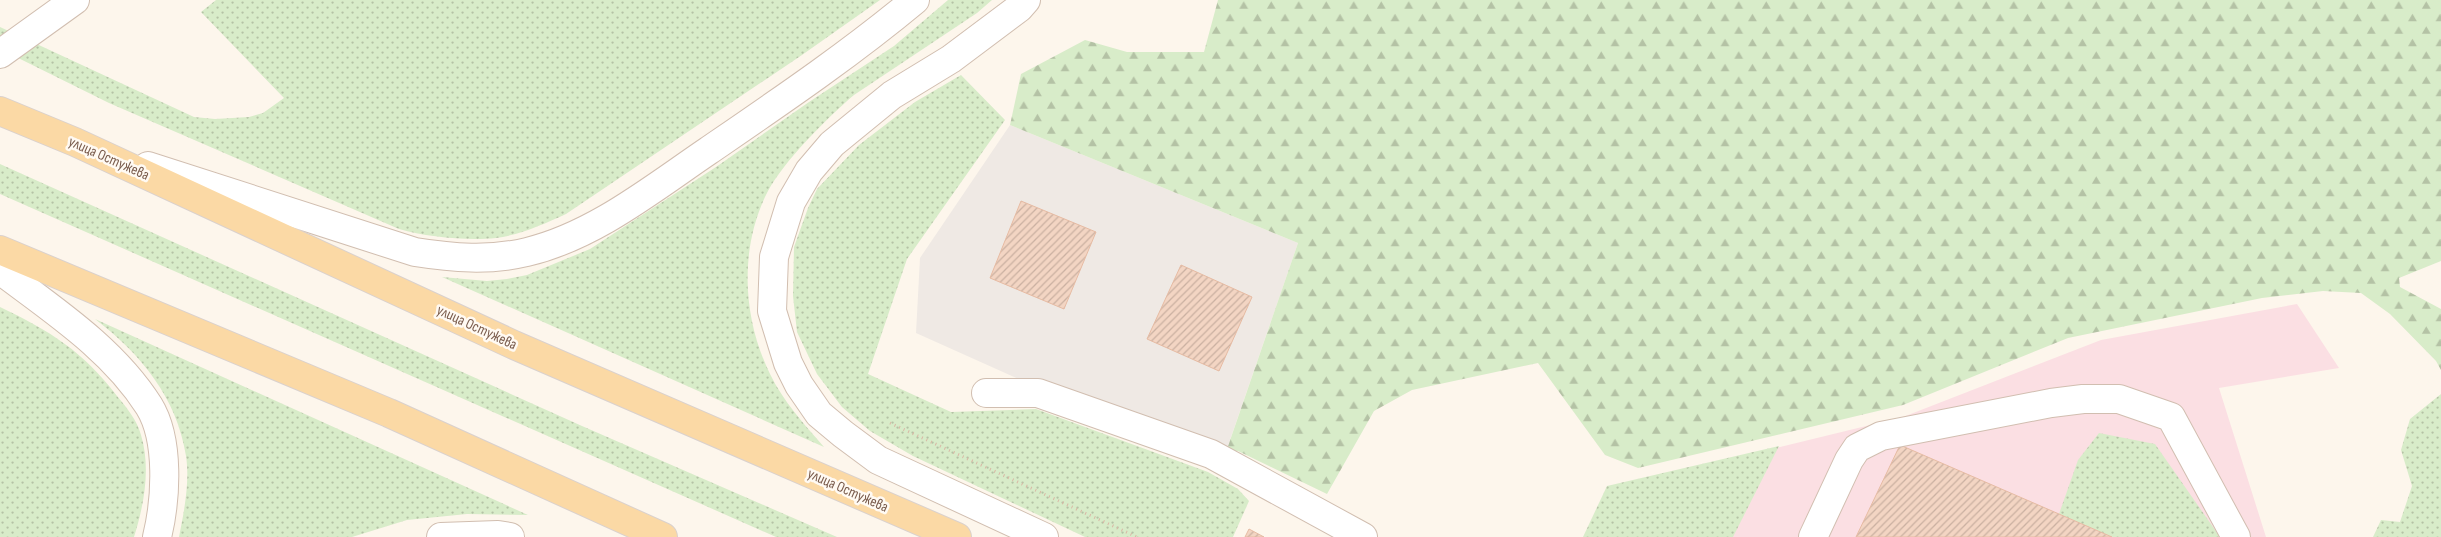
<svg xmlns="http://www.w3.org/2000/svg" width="2441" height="537" font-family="'Sofia Sans Condensed',sans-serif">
  <defs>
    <pattern id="grass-dots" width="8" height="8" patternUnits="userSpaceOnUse" patternTransform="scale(1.25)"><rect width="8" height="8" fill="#d8ecc9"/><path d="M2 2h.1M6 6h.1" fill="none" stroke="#b4c2a5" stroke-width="1.8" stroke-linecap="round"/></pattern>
    <pattern id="forest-firs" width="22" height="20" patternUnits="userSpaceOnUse" patternTransform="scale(1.25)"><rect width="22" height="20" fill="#d8ecc9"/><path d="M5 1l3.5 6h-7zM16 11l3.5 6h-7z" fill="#b4c2a5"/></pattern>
    <pattern id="building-hatch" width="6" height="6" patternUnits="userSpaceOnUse" patternTransform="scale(1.25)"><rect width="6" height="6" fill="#f3d5c3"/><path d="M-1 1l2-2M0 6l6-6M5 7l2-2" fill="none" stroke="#cab0a1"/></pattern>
  </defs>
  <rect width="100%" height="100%" fill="#fdf6ec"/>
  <!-- industrial -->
  <polygon fill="#efe9e4" points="1010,125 1298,243 1220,469 916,333 920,258"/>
  <!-- medical -->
  <polygon fill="#fbdfe3" points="2297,304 2339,368 2219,388 2266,537 1589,537 1613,488 1903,417 2101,340"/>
  <!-- grass -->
  <g fill="url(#grass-dots)">
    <path d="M216 0H880L802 55 566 214C544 224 520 235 496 238 467 241 427 237 399 229L109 103 0 49V27L194 117 215 119 249 117 263 113 284 98 201 12Z"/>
    <path d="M948 0H992L977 13 854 95C828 117 784 161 768 191 739 247 742 317 770 374 783 401 804 424 824 447L442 277 487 281 507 279 527 275 590 249 716 167 809 102 894 46Z"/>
    <polygon points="961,75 1005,120 907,259 868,374 951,412 1036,409 1208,472 1238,489 1249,501 1233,537 1085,537 913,456 870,431 842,407 817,374 797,332 793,296 794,247 808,208 817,189 859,145 915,102"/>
    <polygon points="0,164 582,426 837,537 776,537 0,194"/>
    <path d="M0 307C50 331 83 351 117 396 127 408 137 420 141 435 151 468 144 505 134 537H0Z"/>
    <path d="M95 319 528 515 467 514 407 520 352 537H179C184 512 190 482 186 456 177 398 141 354 95 319Z"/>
    <polygon points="2441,394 2441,537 2373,537 2381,520 2400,522 2412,486 2401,450 2410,419"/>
    <polygon points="2099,433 2155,444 2220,537 2112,537 2059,514 2078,460"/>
    <polygon points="1779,446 1733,537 1583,537 1607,486"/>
  </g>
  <!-- forest -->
  <polygon fill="url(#forest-firs)" points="1218,0 2441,0 2441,261 2399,278 2400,287 2441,309 2441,370 2436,361 2390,314 2361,293 2323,291 2262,298 2068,338 1903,405 1638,468 1605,455 1538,363 1412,390 1374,411 1327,494 1238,451 1225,455 1298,243 1010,125 1021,74 1085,40 1127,52 1204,52"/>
  <!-- building -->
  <g fill="url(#building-hatch)" stroke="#e6bba3">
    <polygon points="1021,201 1096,232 1064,309 990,278"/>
    <polygon points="1181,265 1252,297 1219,371 1147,339"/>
    <polygon points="1900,445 2112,537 1856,537"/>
    <polygon points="1249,529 1264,537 1245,537"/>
  </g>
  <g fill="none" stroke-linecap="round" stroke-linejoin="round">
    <!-- minor casing -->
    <g stroke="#d1beb0" stroke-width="30">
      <g id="minor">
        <polyline points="1026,0 1019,8 951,59 892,95 832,144 809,171 791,202 774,257 772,311 788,363 799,385 819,414 843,434 878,460 1044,537"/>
        <polyline points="0,54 75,0"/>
        <path d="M148 166 415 252C453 258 489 261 527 252 594 236 652 189 708 151 778 103 849 55 915 0"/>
        <path d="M0 270C53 310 113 349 149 406 170 440 166 500 157 537"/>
        <polyline points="986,393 1038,393 1211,454 1363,537"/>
        <polyline points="441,537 498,535 510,537"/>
        <polyline points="1813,537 1849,460 1857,448 1881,436 2051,403 2083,399 2119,399 2171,417 2236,537"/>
      </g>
    </g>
    <!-- major casing -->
    <g stroke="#dad1cd" stroke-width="30">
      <g id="major">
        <polyline points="0,111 75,142 514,345 957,537"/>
        <polyline points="0,250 389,413 663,537"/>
      </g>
    </g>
    <!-- path -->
    <polyline stroke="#d9b8a5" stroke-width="3" stroke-dasharray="1 4" stroke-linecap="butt" points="890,423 1137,537"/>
    <!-- minor -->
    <use href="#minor" stroke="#fff" stroke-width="28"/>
    <!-- major -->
    <use href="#major" stroke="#fbd9a5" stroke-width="28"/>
  </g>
  <g text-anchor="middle" stroke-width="5" stroke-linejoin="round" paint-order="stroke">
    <!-- street labels -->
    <g font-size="15" fill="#7a5c4d" stroke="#fffaf3">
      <text transform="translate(109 158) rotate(24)" y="5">улица Остужева</text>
      <text transform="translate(477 327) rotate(25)" y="5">улица Остужева</text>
      <text transform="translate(848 490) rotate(24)" y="5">улица Остужева</text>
    </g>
  </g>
</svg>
